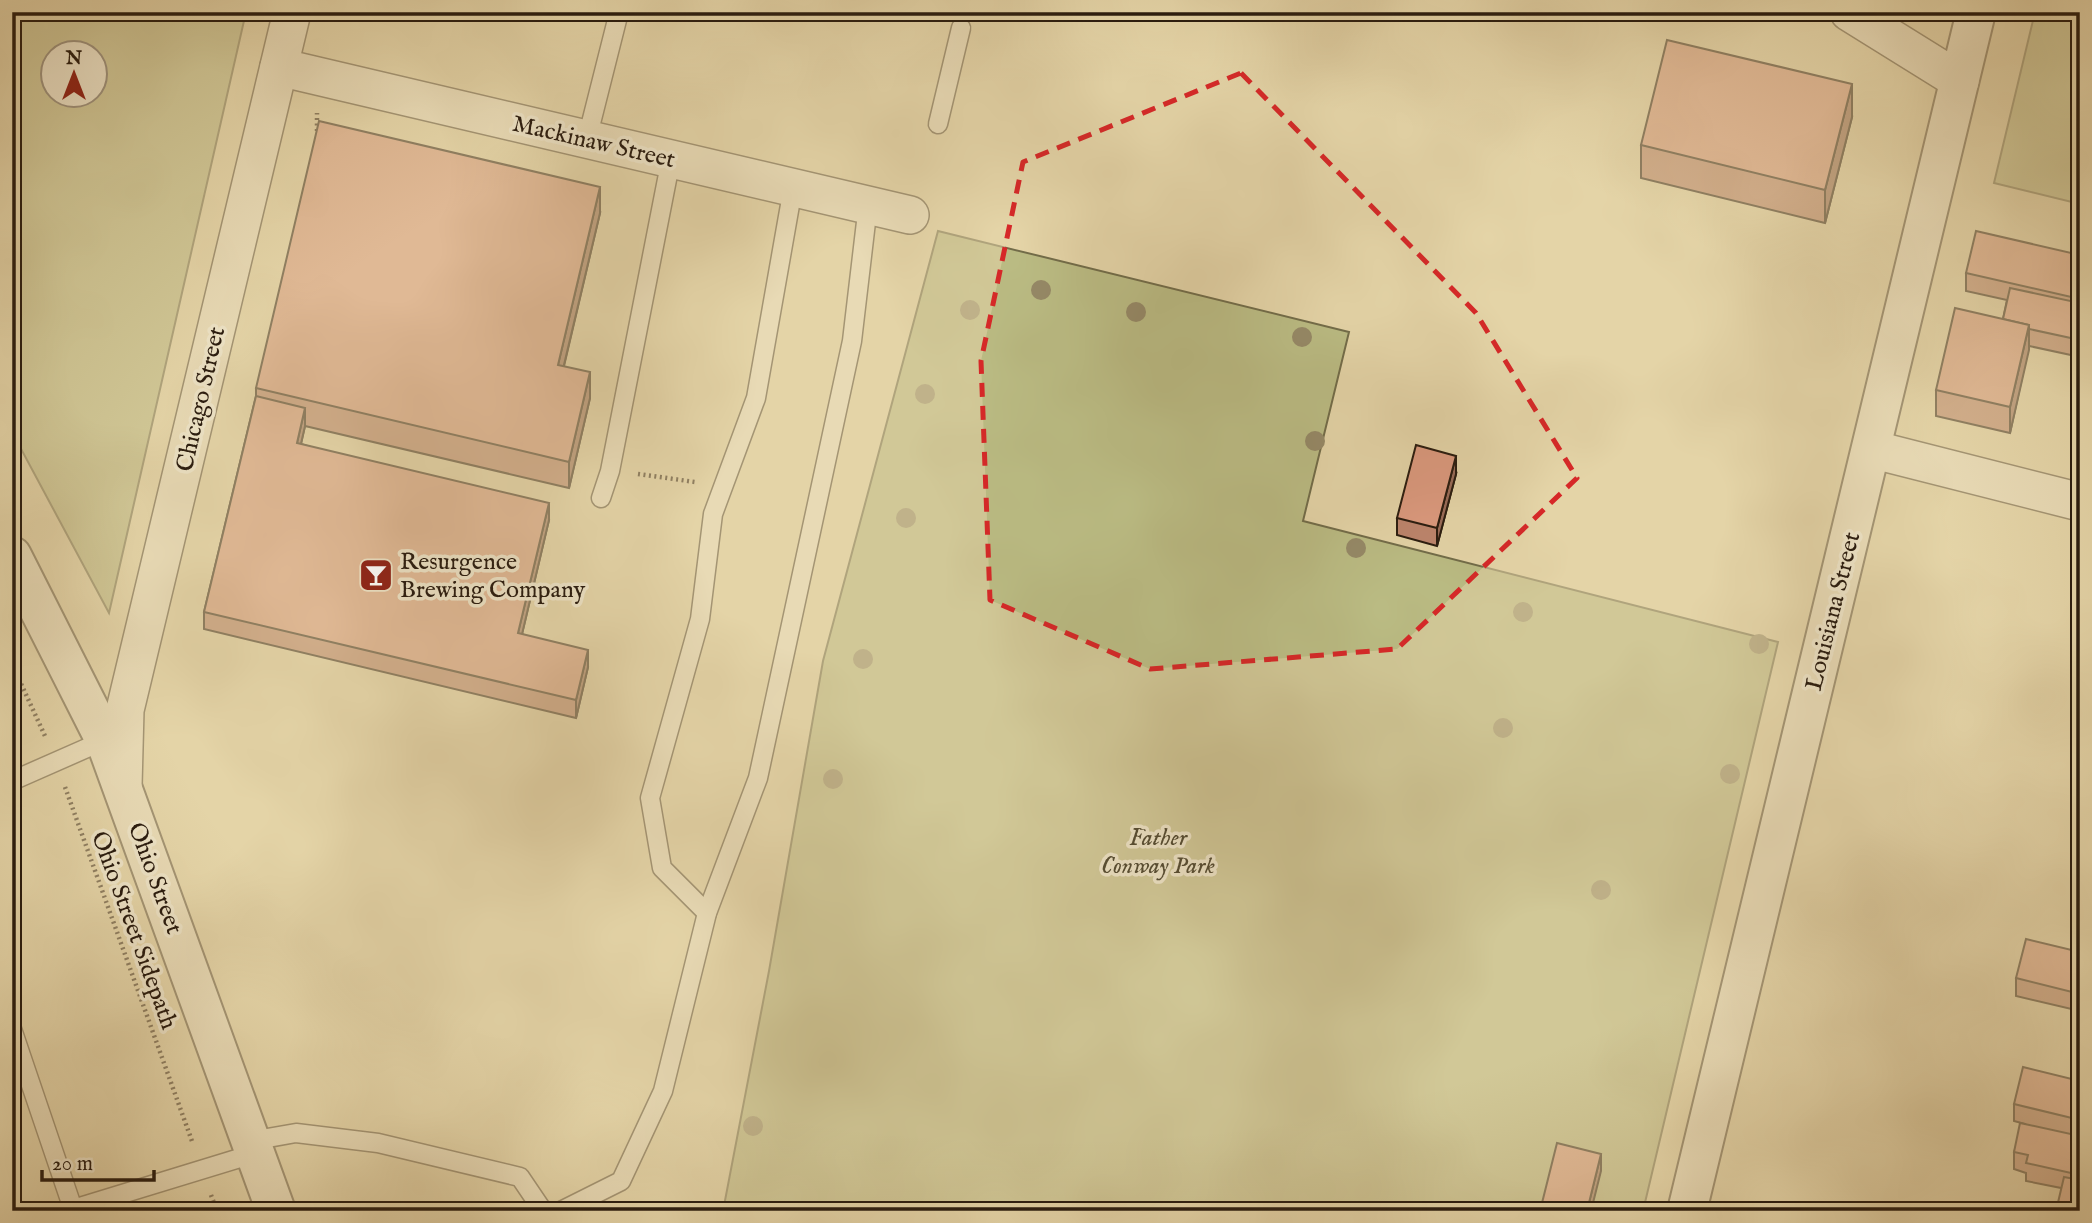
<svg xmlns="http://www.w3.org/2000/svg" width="2092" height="1223" font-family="'IM FELL English',serif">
  <rect width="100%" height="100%" fill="#e4d4a7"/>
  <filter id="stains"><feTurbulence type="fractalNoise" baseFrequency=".00286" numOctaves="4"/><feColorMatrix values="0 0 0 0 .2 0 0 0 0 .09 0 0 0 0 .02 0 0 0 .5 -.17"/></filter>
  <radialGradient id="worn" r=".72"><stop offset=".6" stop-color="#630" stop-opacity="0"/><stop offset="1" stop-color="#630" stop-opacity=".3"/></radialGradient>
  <!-- green -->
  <g fill="#babb83" stroke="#726c49" stroke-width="2" fill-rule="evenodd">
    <path d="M12 12H246L109 613 12 432ZM52 52H94V94H52Z"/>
    <polygon points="2035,12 2080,12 2080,204 1994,183"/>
    <polygon points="938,231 1349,332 1303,521 1778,642 1643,1211 723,1211 769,971 823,661"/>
  </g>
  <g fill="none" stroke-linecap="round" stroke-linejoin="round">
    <!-- service casing -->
    <g stroke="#584a35" stroke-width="21">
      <g id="service">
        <polyline points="938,124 961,28"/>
        <polyline points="587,139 619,12"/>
        <polyline points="601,498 610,471 671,159"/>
        <polyline points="12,781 105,740"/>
        <polyline points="707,913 662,868 650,798 700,619 713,514 756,398 793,188"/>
        <polyline points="12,1029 73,1209 256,1153"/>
        <polyline points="251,1141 296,1133 378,1143 520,1177 543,1211"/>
        <polyline points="561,1211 621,1181 663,1091 707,913 758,778 852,341 868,205"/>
      </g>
    </g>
    <!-- minor casing -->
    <g stroke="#584a35" stroke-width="40">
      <g id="minor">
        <polyline points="1849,12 1960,81"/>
        <polyline points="279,67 910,215"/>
        <polyline points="1871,449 2080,502"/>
        <polyline points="123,786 125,710 292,12"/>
      </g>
    </g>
    <!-- tertiary casing -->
    <g stroke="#584a35" stroke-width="42">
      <g id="tertiary">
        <polyline points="12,556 105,740 276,1211"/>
        <polyline points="1687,1211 1976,12"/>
      </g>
    </g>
    <!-- path -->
    <g stroke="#2a1c0f" stroke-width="4.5" stroke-dasharray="2 3.5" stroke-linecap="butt">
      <polyline points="317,131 317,113"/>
      <polyline points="638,474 695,482"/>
      <polyline points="12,664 45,736"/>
      <polyline points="65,787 193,1144"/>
      <polyline points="211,1195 217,1211"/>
    </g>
    <!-- service -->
    <use href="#service" stroke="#ede3c6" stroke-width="18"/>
    <!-- minor -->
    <use href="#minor" stroke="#ede3c6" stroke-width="37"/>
    <!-- tertiary -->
    <use href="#tertiary" stroke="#ede3c6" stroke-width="38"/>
  </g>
  <!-- trees -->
  <g fill="#958967">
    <circle cx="1041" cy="290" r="10"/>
    <circle cx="970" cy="310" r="10"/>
    <circle cx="1136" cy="312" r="10"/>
    <circle cx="1302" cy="337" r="10"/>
    <circle cx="925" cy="394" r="10"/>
    <circle cx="1315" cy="441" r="10"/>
    <circle cx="906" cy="518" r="10"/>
    <circle cx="1356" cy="548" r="10"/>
    <circle cx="1523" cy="612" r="10"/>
    <circle cx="1759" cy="644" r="10"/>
    <circle cx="863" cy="659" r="10"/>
    <circle cx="1503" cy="728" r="10"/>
    <circle cx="1730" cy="774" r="10"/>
    <circle cx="833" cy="779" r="10"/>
    <circle cx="1601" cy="890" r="10"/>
    <circle cx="753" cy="1126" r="10"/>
  </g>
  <!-- wall -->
  <g fill="#bc846c" stroke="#2a1c0f" stroke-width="2">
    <polygon points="1852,117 1825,223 1641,178 1641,145"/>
    <polygon points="600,213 564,366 590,398 569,488 305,426 301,444 549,520 522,634 588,667 576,718 204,629 204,612 256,396 256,388"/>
    <polygon points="2080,255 2080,357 2029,346 2010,433 1936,416 1936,390 2003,319 2007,300 1966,291 1966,273"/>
    <polygon points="1456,474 1437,546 1397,535 1397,518"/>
    <polygon points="2080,952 2080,1011 2016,996 2016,978"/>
    <polygon points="2080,1081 2080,1211 2061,1188 2026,1181 2026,1173 2014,1169 2014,1152 2025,1124 2014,1121 2014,1104"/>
  </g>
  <!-- shaded-wall -->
  <g fill="#996b58" stroke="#2a1c0f" stroke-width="2">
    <polygon points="1852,84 1852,117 1825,223 1825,190"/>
    <polygon points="600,187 600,213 558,390 558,365"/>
    <polygon points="2029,325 2029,350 2010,433 2010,407"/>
    <polygon points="590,372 590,398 569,488 569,462"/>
    <polygon points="305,408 305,426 297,461 297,443"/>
    <polygon points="1456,456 1456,474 1437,546 1437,528"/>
    <polygon points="549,503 549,520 518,651 518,633"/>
    <polygon points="588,650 588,667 576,718 576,700"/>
    <polygon points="1601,1154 1601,1171 1591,1211 1587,1211"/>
  </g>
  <!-- building -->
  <g fill="#db997e" stroke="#2a1c0f" stroke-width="2">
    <polygon points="1667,40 1852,84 1825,190 1641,145"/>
    <polygon points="319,121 600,187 558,365 590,372 569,462 256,388"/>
    <polygon points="1976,231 2080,255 2080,299 1966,273"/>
    <polygon points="2010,288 2080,303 2080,340 2029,329 2029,325 2003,319"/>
    <polygon points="1955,308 2029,325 2010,407 1936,390"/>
    <polygon points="256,396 305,408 297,443 549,503 518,633 588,650 576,700 204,612"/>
    <polygon points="1416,445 1456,456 1437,528 1397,518"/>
    <polygon points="2026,939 2080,952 2080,994 2016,978"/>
    <polygon points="2023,1067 2080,1081 2080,1120 2014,1104"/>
    <polygon points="2020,1123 2080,1136 2080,1175 2026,1163 2028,1155 2014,1152"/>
    <polygon points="1557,1143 1601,1154 1587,1211 1540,1211"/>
    <polygon points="2064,1177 2080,1180 2080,1211 2056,1211"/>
  </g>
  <!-- marked area -->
  <path d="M0 0H2092V1223H0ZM1241 73 1476 313 1577 478 1397 649 1150 669 990 600 981 361 1023 162Z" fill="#e4d4a7" fill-opacity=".55" fill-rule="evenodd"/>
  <path fill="none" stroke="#d62828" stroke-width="5" stroke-dasharray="14 9" stroke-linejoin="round" d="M1241 73 1476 313 1577 478 1397 649 1150 669 990 600 981 361 1023 162Z"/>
  <!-- icons -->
  <defs>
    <g id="bar-square" transform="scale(1.75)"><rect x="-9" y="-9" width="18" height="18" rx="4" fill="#8f2418" stroke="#ede3c6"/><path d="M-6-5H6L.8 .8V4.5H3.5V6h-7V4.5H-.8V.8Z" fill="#fff"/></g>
  </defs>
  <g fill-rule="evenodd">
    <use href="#bar-square" x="376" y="575"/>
  </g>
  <g text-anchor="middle" stroke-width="7" stroke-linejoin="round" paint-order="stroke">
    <!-- street labels -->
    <g font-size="24" fill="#2a1c0f" stroke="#ede3c6">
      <text transform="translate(594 141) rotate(13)" y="8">Mackinaw Street</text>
      <text transform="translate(200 399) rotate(-77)" y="8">Chicago Street</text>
      <text transform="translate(1832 611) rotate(-76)" y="8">Louisiana Street</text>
      <text transform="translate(156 878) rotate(70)" y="8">Ohio Street</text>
      <text transform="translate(135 930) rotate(70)" y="8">Ohio Street Sidepath</text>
    </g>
    <!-- poi labels -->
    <g font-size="24" fill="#2a1c0f" stroke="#ede3c6" text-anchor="start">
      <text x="400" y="569">Resurgence<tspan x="400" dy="28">Brewing Company</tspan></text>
    </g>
    <!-- park labels -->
    <g font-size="24" font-style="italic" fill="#554c32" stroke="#ede3c6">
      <text x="1158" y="845">Father<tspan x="1158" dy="28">Conway Park</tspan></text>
    </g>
  </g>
  <!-- margin -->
  <rect width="2092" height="1223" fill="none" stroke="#e4d4a7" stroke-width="42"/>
  <rect x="14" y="14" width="2064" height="1195" fill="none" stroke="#2a1c0f" stroke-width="3.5"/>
  <rect x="21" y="21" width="2050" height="1181" fill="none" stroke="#2a1c0f" stroke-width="2"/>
  <!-- north arrow -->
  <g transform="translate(74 74)"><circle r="33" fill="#ede3c6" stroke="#9f937d" stroke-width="2"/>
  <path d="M0-5L12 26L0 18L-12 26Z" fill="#8f2418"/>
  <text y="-10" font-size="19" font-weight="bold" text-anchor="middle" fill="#2a1c0f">N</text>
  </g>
  <!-- scale -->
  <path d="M42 1170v10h112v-10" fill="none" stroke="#2a1c0f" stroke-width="3.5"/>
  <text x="52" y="1170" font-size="21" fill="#2a1c0f" stroke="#ede3c6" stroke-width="5" paint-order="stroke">20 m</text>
  <rect width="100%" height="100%" filter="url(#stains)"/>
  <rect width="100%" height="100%" fill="url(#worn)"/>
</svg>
